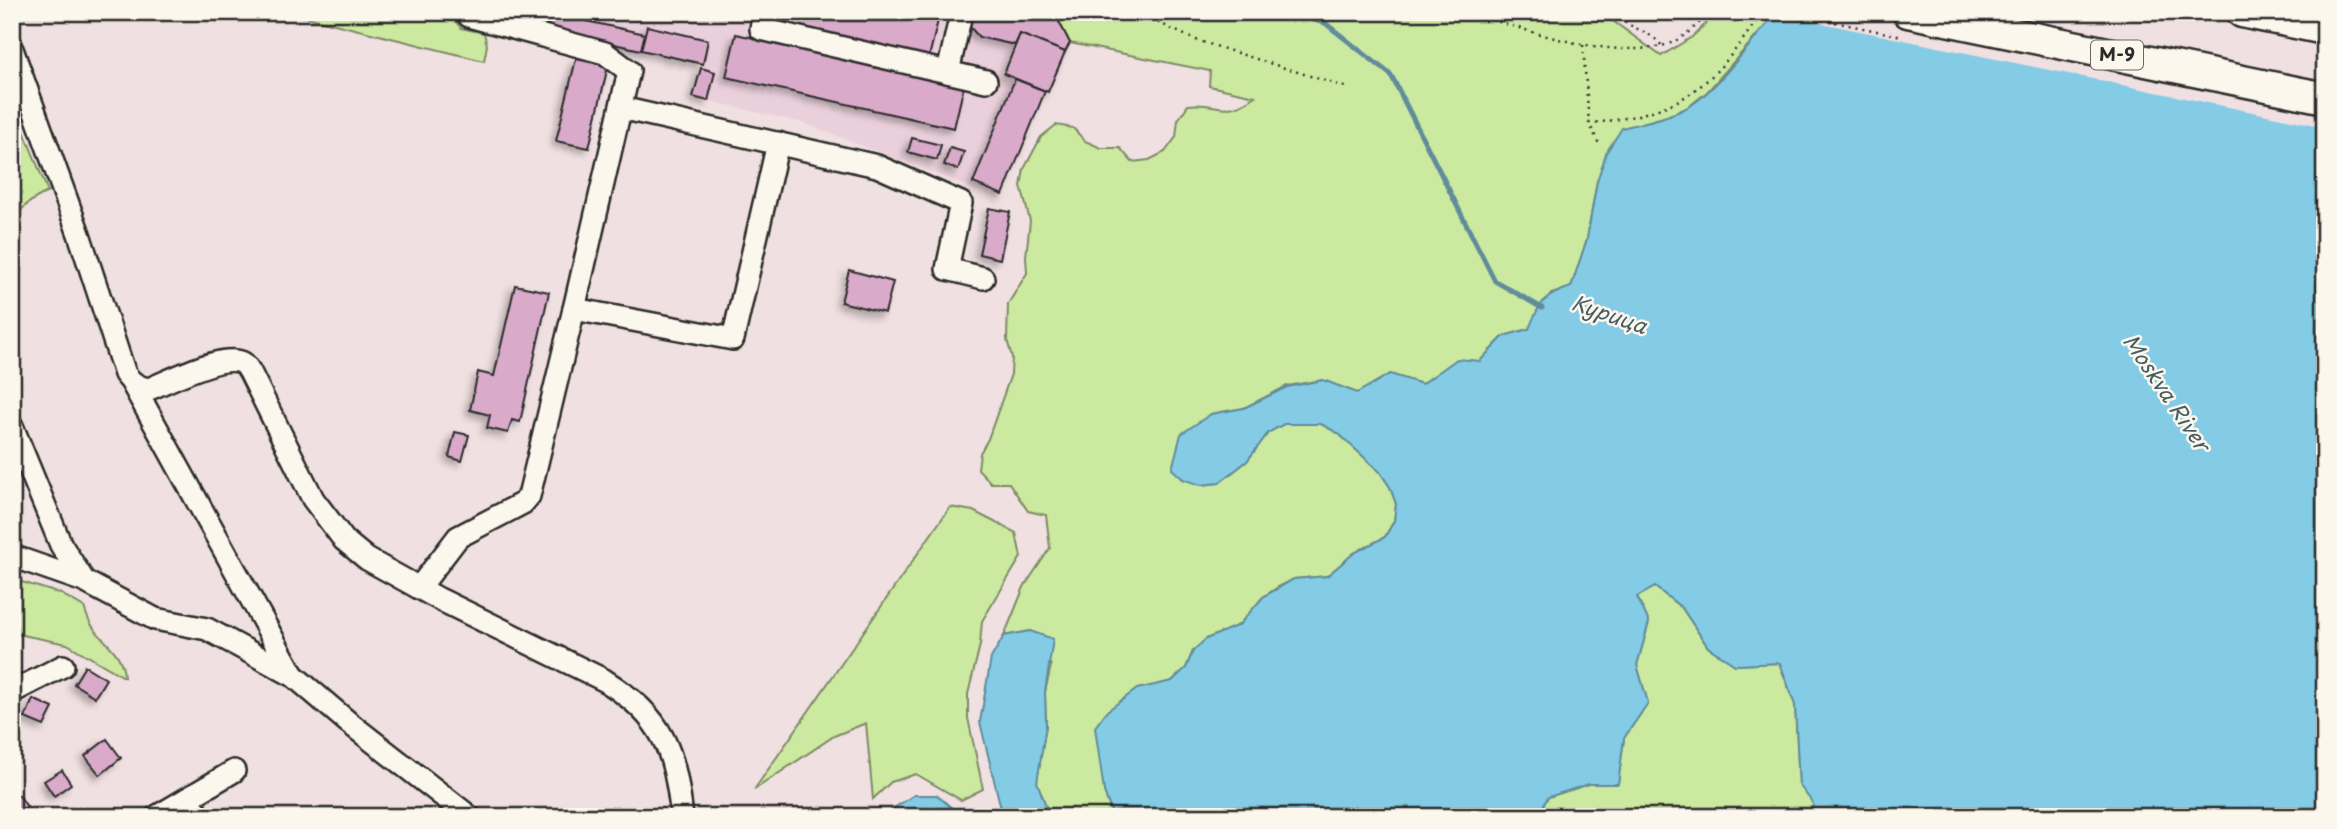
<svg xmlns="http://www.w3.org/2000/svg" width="2337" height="829" font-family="'Playpen Sans',sans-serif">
  <defs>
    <filter id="shadow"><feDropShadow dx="-4.5" dy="4.5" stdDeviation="3.5" flood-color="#0004"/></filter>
  </defs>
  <rect width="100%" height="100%" fill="#f1e0e2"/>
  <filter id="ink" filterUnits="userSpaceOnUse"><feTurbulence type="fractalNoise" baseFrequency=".0143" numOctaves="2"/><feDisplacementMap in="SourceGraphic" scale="14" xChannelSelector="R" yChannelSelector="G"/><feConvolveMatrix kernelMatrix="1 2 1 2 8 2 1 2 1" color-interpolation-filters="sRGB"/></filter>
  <g filter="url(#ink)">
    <!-- built -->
    <polygon fill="#ead0db" points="544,12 1054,12 1070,43 1048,92 1044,91 1000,199 803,123 693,97 702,64 540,27"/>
    <!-- green -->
    <g fill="#cce9a0" stroke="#7c8a66" stroke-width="2">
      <polygon points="286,12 448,12 461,28 484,33 487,45 484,61"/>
      <path d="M1054 12H1605L1609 18 1661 56 1692 37 1718 12H1771L1767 24 1707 92 1687 108 1669 115 1597 181 1587 239 1571 288 1551 294 1529 329 1504 336 1480 361 1457 360 1422 384 1390 374 1357 393 1323 380 1287 386 1244 408 1211 414 1183 479 1201 485 1219 483 1247 461 1268 433 1284 424H1321L1338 433 1380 472 1390 487 1396 504 1394 521 1385 537 1354 553 1327 576 1294 579 1278 587 1263 597 1239 625 1206 639 1193 651 1186 668 1172 681 1155 686 1104 791 1113 817H1050L1037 782 1046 725 1045 692 1051 666 1030 631 1004 636 1024 587 1050 548 1046 515 1028 511 1009 483H991L978 469 980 453 988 439 1011 374 1012 357 1007 340 1008 304 1027 273 1026 256 1030 221 1021 186 1024 169 1041 137 1056 125 1073 128 1085 141 1101 148H1120L1132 162 1149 160 1165 152 1176 137 1178 120 1188 105C1221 101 1223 119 1255 96L1209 86 1210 71 1070 43Z"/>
      <path d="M12 101 48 192C32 199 22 207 12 221Z"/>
      <polygon points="950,507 973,511 1016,533 1021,557 982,621 980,645 968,694 968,718 983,789 961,800 916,774 891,782 873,799 866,723 834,736 754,790"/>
      <path d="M12 579 61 594 84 607C86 613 88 621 93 627 106 645 123 653 124 677L67 644 12 633Z"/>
      <polygon points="1655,587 1682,608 1708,647 1735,665 1779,663 1795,705 1799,784 1813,803 1812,817 1537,817 1548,797 1589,784 1618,783 1624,738 1648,703 1637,665 1649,622 1637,597"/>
    </g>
    <!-- water -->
    <g fill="#84cce5" stroke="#608c9b" stroke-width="2">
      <path d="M1771 12H2325V817H1812L1813 803 1799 785 1795 705 1780 663 1735 665 1708 647 1682 608 1655 587 1637 597 1649 622 1637 665 1648 703 1624 738 1618 784H1589L1548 797 1537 817H1113L1104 791 1095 727 1107 711 1137 689 1172 681 1186 668 1193 651 1206 639 1239 625 1263 597 1294 579 1327 576 1354 553 1385 537 1394 521 1396 504 1390 487 1380 472 1338 433 1321 424H1284L1268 433 1247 461 1219 483 1201 485 1183 479 1172 469 1181 434 1211 414 1244 408 1287 387 1323 380 1357 393 1390 374 1422 384 1457 359 1480 361 1504 336 1529 329C1539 303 1543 296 1571 287L1587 239 1597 181 1603 163 1606 153 1622 128C1643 122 1665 119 1684 109 1712 96 1746 48 1767 24Z"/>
      <polygon points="1030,631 1053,639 1045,692 1046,725 1037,782 1050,817 1003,817 980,722 991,658 1004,636"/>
      <polygon points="914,795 937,795 962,817 888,817 891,810"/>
    </g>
    <!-- pier -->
    <polygon fill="#f1e0e2" points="1768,12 2325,12 2325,127"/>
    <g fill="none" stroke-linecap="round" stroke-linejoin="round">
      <!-- stream -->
      <polyline stroke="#608c9b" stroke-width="5" points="1285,12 1325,23 1391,75 1495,281 1542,308"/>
    </g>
    <!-- building -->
    <g fill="#daaaca" stroke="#2b2b2b" stroke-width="2" filter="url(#shadow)">
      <polygon points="782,12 940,12 929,57 780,23"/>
      <polygon points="971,12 1054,12 1070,43 1065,52 1020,34 1015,45 979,37 969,26"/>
      <polygon points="550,13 645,34 641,50 547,29"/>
      <polygon points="647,26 708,40 703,64 641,50"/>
      <polygon points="736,34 964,86 954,128 726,77"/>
      <polygon points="1020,34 1065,52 1048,92 1004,74"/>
      <polygon points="576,59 608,66 589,148 556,141"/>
      <polygon points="701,68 715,72 708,101 693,97"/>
      <polygon points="1015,79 1045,91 1003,195 973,183"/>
      <polygon points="912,138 941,145 937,160 908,152"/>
      <polygon points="950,148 964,152 958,170 944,165"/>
      <polygon points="989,208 1010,212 1000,259 979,254"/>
      <polygon points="849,270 893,282 885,313 841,302"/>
      <polygon points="515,285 549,292 520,422 512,420 508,433 487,428 490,415 470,410 478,372 494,376"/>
      <polygon points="455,432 469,435 462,461 449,457"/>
      <polygon points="85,666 106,679 95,697 74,684"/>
      <polygon points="33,699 53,708 44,726 25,718"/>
      <polygon points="107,739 121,758 100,775 85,756"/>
      <polygon points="62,770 71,784 54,796 44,781"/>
      <polygon points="19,795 27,807 14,815 12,799"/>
    </g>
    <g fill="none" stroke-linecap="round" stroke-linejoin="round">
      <!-- minor casing -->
      <g stroke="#2b2b2b" stroke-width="26">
        <g id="minor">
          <polyline points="466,12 469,16 605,53 629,71 574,309"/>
          <polyline points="764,12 761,29 986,81"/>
          <path d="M12 49 79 234 125 374C132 383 137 387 149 389 169 381 224 352 243 363 246 365 248 369 250 372L313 499 344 540 367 559 439 599 604 680C664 718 674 749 682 817"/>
          <polyline points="948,72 961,14 960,12"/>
          <polyline points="621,108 877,166 961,203 947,269 983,278"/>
          <polyline points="132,383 293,675"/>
          <polyline points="12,426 61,545 84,581"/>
          <polyline points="12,556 84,581 155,619 207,629 294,676 348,722 470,817"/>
          <polyline points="419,588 458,537 523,503 529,496 574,309 733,339 778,143"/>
          <polyline points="12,692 63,666"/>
          <polyline points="187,799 201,817"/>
          <polyline points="156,817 234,771"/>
        </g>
      </g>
      <!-- highway casing -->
      <g stroke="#2b2b2b" stroke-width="35">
        <g id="highway">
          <polyline points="1908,12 2325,98"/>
          <polyline points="2242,12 2325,29"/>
        </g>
      </g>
      <!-- path -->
      <g stroke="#2b2b2b" stroke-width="2.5" stroke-dasharray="2 5" stroke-linecap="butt">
        <polyline points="1149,12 1155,21 1193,39 1345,87"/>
        <path d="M1465 12C1524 28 1600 59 1661 46 1681 42 1696 26 1710 12"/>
        <path d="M1614 12C1630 31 1649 29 1662 46"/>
        <polyline points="1787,12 1901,36"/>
        <polyline points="1583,45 1589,123 1599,144"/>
        <path d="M1589 123C1620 121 1665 111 1691 93 1720 73 1743 41 1762 12"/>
      </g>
      <!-- minor -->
      <use href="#minor" stroke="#fbf7ec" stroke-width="21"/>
      <!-- highway -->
      <use href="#highway" stroke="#fbf7ec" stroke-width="30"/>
    </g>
  </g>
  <g text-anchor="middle" stroke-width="5" stroke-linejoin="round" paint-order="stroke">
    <!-- shield labels -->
    <rect fill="#fbf7ec" stroke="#696865" stroke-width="2" x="2091" y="40.5" width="52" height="29" rx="5"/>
    <g font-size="18" font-weight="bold" fill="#2b2b2b">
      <text x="2117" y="61">М-9</text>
    </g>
    <!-- water labels -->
    <g font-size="21" font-style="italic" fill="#465b63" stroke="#fbf7ec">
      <text transform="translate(1609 315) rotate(19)" y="7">Курица</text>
      <text transform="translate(2166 393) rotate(56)" y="7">Moskva River</text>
    </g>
  </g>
  <!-- margin -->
  <rect width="2337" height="829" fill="none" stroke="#fbf7ec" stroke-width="42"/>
  <rect x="21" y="21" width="2295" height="787" fill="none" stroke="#2b2b2b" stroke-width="2.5" filter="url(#ink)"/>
</svg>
